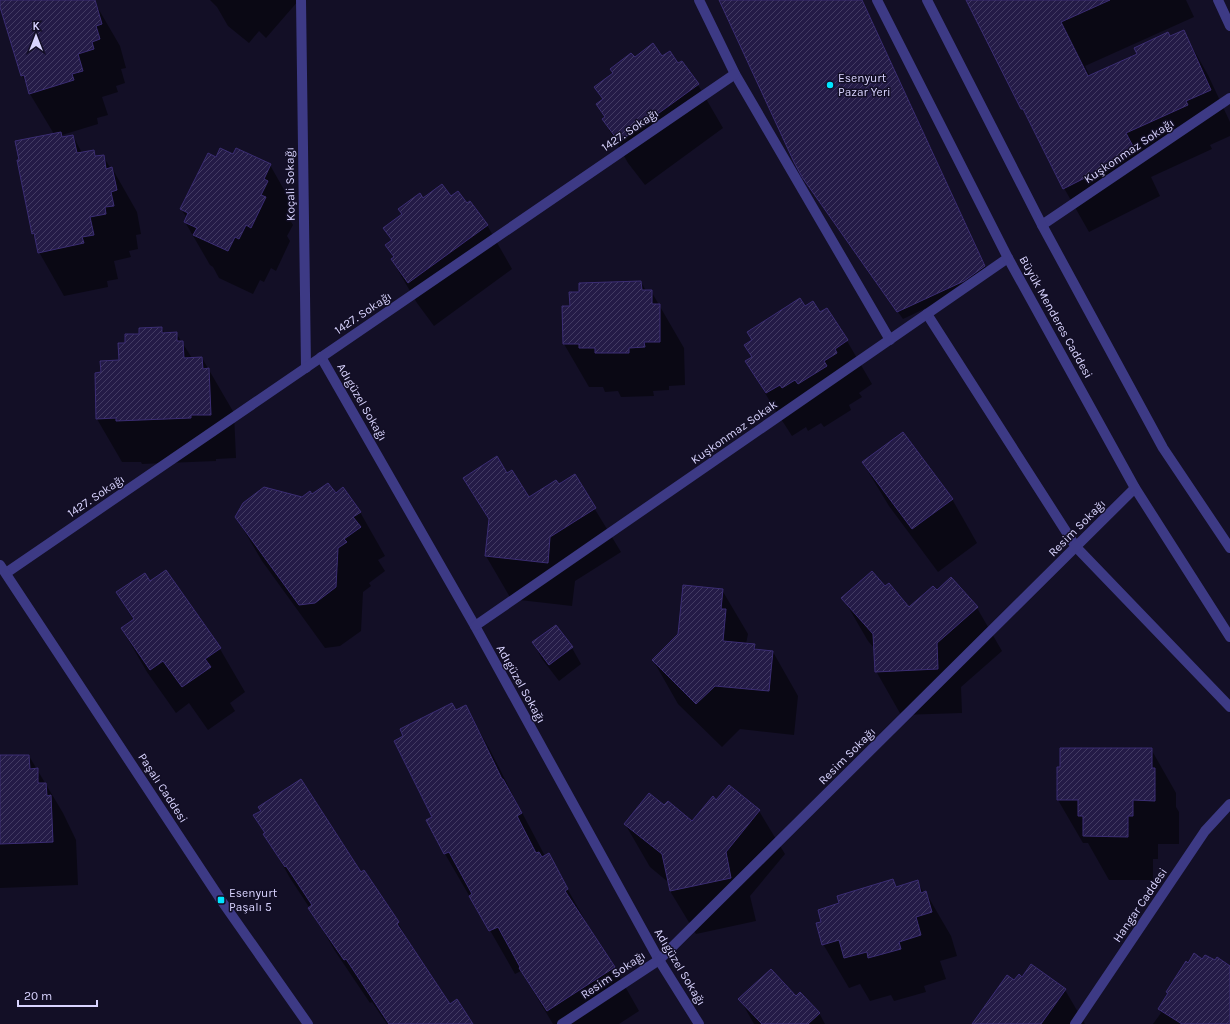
<svg xmlns="http://www.w3.org/2000/svg" width="1230" height="1024" font-family="Karla,sans-serif">
  <defs>
    <pattern id="building-hatch" width="6" height="6" patternUnits="userSpaceOnUse"><rect width="6" height="6" fill="#241b47"/><path d="M-1 1l2-2M0 6l6-6M5 7l2-2" fill="none" stroke="#433b63"/></pattern>
  </defs>
  <rect width="100%" height="100%" fill="#130f26"/>
  <!-- shadow -->
  <g fill="#0007">
    <polygon points="2,0 90,0 95,3 120,46 126,68 121,69 125,83 116,86 118,92 102,97 108,115 97,118 98,124 62,135 63,138 73,136 82,153 93,151 97,157 103,156 111,169 112,168 137,212 141,234 136,235 138,249 129,251 131,257 114,261 118,279 107,281 108,287 64,296 39,252 36,240 32,233 54,134 30,94 28,86 22,76"/>
    <polygon points="210,0 299,0 266,38 259,31 249,43 228,26 217,7"/>
    <polygon points="720,0 862,0 989,274 968,288 903,319 808,185"/>
    <polygon points="968,0 1186,0 1194,17 1085,66 1090,76 1183,31 1208,75 1230,122 1230,136 1210,145 1212,149 1151,177 1160,196 1089,232 1064,188 1036,133 1022,109"/>
    <polygon points="635,59 678,65 681,62 698,85 723,128 645,185 628,163 603,119 605,118 597,105 603,100 595,87"/>
    <polygon points="234,156 270,165 295,209 290,220 293,225 287,236 290,241 276,271 271,268 264,282 260,280 253,294 219,278 213,267 210,265 185,222 187,218 181,209 216,159"/>
    <polygon points="451,198 467,205 487,225 512,269 434,326 417,303 392,260 394,259 386,245 392,241 384,228 423,199"/>
    <polygon points="641,282 646,291 651,291 684,348 685,385 669,386 669,390 653,391 654,396 621,397 618,391 605,392 603,387 589,387 564,344 571,307 580,293"/>
    <polygon points="804,307 820,313 827,309 847,341 872,384 859,393 862,397 849,405 851,410 824,427 821,423 808,431 806,427 792,436 772,405 747,362 752,358 745,346"/>
    <polygon points="162,328 165,334 176,333 192,358 202,358 234,413 236,458 216,459 216,461 142,464 141,462 122,462 97,419 102,373 120,361 126,344 140,334"/>
    <polygon points="863,463 952,499 977,543 938,572 889,506"/>
    <polygon points="507,474 528,498 558,486 574,475 621,552 575,581 572,606 511,599 486,556 490,522 465,478"/>
    <polygon points="336,494 360,512 385,556 378,560 385,571 369,583 371,586 363,592 361,631 340,646 325,648 262,561 236,517 312,496"/>
    <polygon points="951,579 977,608 1002,651 961,687 962,713 901,715 876,671 875,649 868,641 843,598 884,588 909,608 937,591"/>
    <polygon points="150,582 220,649 245,692 230,703 235,711 208,730 189,703 176,713 147,672 122,629 134,621 117,593"/>
    <polygon points="722,590 748,634 746,644 754,645 757,651 773,652 798,696 794,735 740,729 722,747 678,704 653,660"/>
    <polygon points="555,626 572,648 581,664 559,681 542,659 533,642"/>
    <polygon points="465,706 490,750 519,807 545,856 548,854 592,933 614,967 639,1011 619,1024 553,1024 521,971 515,974 471,897 470,897 445,854 427,821 433,818 456,711"/>
    <polygon points="1151,749 1176,793 1176,807 1179,812 1179,844 1158,844 1158,859 1153,859 1153,880 1109,880 1088,843 1083,843 1058,800 1061,768"/>
    <polygon points="29,756 63,813 76,840 78,885 0,888 0,757"/>
    <polygon points="716,801 759,811 785,854 750,896 756,921 696,934 670,891 668,882 650,867 625,824 664,807 692,822"/>
    <polygon points="255,816 361,874 398,923 422,965 449,1005 472,1024 387,1024 372,1002 370,1003 335,951 311,910 290,878"/>
    <polygon points="893,881 897,887 917,882 924,893 926,893 951,936 957,956 940,961 946,979 924,986 926,992 894,1001 891,995 870,1001 860,984 849,988 823,944 823,923 841,904"/>
    <polygon points="1203,960 1230,967 1230,1024 1153,1024 1161,1013 1159,1009 1169,994 1167,992 1188,964"/>
    <polygon points="1022,978 1065,990 1085,1024 977,1024 1015,981"/>
    <polygon points="796,997 819,1013 825,1024 754,1024 740,999"/>
  </g>
  <!-- building -->
  <g fill="url(#building-hatch)" stroke="#3b2d73">
    <polygon points="0,0 95,0 102,24 96,26 100,39 92,42 94,49 78,54 83,71 72,74 74,80 29,94 24,75 21,76 0,7"/>
    <polygon points="719,0 862,0 985,266 964,281 897,312 802,177 794,162"/>
    <polygon points="966,0 1110,0 1061,22 1088,76 1137,54 1134,48 1168,32 1170,36 1184,30 1211,90 1186,101 1188,105 1126,133 1136,152 1063,189 1023,109 1021,109"/>
    <polygon points="653,43 662,56 670,51 678,63 682,61 699,84 619,142 602,119 605,117 596,104 603,99 594,87 613,73 610,69 631,53 635,57"/>
    <polygon points="61,132 62,137 73,135 77,153 94,150 95,156 104,155 106,169 112,167 117,190 111,192 114,206 105,207 106,214 90,217 94,235 82,237 84,243 38,253 34,233 32,234 17,160 19,160 15,141"/>
    <polygon points="220,148 233,154 236,148 271,164 264,179 268,181 261,195 266,197 251,228 246,225 239,239 235,237 228,251 193,235 197,228 184,222 188,213 180,209 208,153 216,157"/>
    <polygon points="442,184 451,196 458,191 467,203 470,201 488,225 408,283 391,259 394,257 385,245 392,240 383,228 402,214 398,209 420,193 423,198"/>
    <polygon points="641,281 642,290 652,290 652,304 660,304 660,342 644,342 645,347 629,348 629,353 595,353 595,348 579,348 579,344 563,344 562,306 570,306 569,292 579,292 579,283"/>
    <polygon points="800,298 805,306 813,301 820,312 827,308 848,340 835,349 837,353 824,361 827,366 798,384 795,380 782,388 780,385 766,393 745,361 752,357 744,345 752,340 747,332"/>
    <polygon points="162,327 162,333 177,332 177,341 183,341 184,358 202,357 203,369 209,368 211,415 191,415 191,418 116,421 116,418 96,419 95,373 101,372 100,361 119,360 118,343 125,343 125,334 139,334 139,328"/>
    <polygon points="903,432 953,499 912,529 862,462"/>
    <polygon points="497,456 507,473 512,470 529,497 556,480 559,484 575,474 596,508 550,537 548,563 485,556 489,519 463,478"/>
    <polygon points="328,483 336,493 343,487 361,512 353,517 361,527 344,539 347,542 338,548 336,587 315,603 299,605 235,517 243,503 264,487 302,497 310,491 312,494"/>
    <polygon points="166,570 221,648 205,659 211,667 182,687 163,661 150,670 121,628 134,619 116,592 145,573 150,581"/>
    <polygon points="872,571 885,586 889,583 909,607 933,586 937,590 951,577 978,607 937,643 938,669 875,672 873,634 841,598"/>
    <polygon points="683,585 723,589 721,609 726,609 723,641 755,644 754,649 773,651 769,691 715,686 696,704 652,660 678,634"/>
    <polygon points="556,625 573,647 549,665 532,642"/>
    <polygon points="452,703 456,710 466,705 502,779 503,779 522,813 517,816 536,853 539,852 542,857 549,853 568,889 565,891 615,967 547,1011 519,968 520,967 498,927 489,931 469,896 472,894 449,852 444,854 426,820 432,817 394,741 403,736 400,729"/>
    <polygon points="1060,748 1152,748 1152,768 1155,768 1155,801 1133,800 1133,816 1128,816 1128,837 1083,836 1083,816 1078,816 1078,800 1057,800 1057,767 1060,767"/>
    <polygon points="0,755 29,755 30,769 38,768 38,783 46,783 47,796 51,795 53,842 0,844"/>
    <polygon points="301,779 361,872 364,870 399,922 397,924 450,1004 457,999 473,1024 389,1024 346,959 344,960 308,908 312,905 286,866 285,867 263,834 265,833 253,815 261,811 258,807"/>
    <polygon points="729,785 760,810 726,852 731,878 670,891 662,854 624,824 649,793 664,805 668,801 692,821 713,796 716,800"/>
    <polygon points="893,879 896,887 918,880 921,893 926,891 932,912 916,917 921,935 899,942 901,949 868,958 867,952 844,958 839,940 822,945 816,923 821,922 818,910 839,903 837,896"/>
    <polygon points="1194,953 1202,959 1205,955 1215,960 1217,957 1230,966 1230,1024 1182,1024 1158,1009 1168,993 1166,992 1186,961 1188,963"/>
    <polygon points="1031,964 1066,989 1041,1024 972,1024 1007,975 1014,980 1019,974 1022,977"/>
    <polygon points="771,969 796,996 800,992 820,1013 808,1024 762,1024 738,999"/>
  </g>
  <g fill="none" stroke-linecap="round" stroke-linejoin="round">
    <!-- minor -->
    <g stroke="#3d3a85" stroke-width="10">
      <polyline points="301,0 306,368"/>
      <polyline points="699,0 735,74 890,340"/>
      <polyline points="1218,0 1230,26"/>
      <polyline points="1042,225 1230,98"/>
      <polyline points="927,314 1076,547 1230,707"/>
      <polyline points="321,357 475,626 659,960 699,1024"/>
      <polyline points="6,573 735,74"/>
      <polyline points="475,626 1008,258"/>
      <polyline points="562,1024 659,960 1135,488"/>
      <polyline points="1075,1024 1205,831 1230,804"/>
    </g>
    <!-- tertiary -->
    <g stroke="#3d3a85" stroke-width="10">
      <polyline points="877,0 1008,258 1135,488 1230,637"/>
      <polyline points="927,0 1042,225 1163,448 1230,548"/>
      <polyline points="0,565 221,900 308,1024"/>
    </g>
  </g>
  <!-- markers -->
  <g fill="#00e5ff" stroke="#130f26" stroke-width="1.5">
    <circle cx="830" cy="85" r="4"/>
    <rect x="217" y="896" width="8" height="8" rx="2"/>
  </g>
  <g text-anchor="middle" stroke-width="3" stroke-linejoin="round" paint-order="stroke">
    <!-- poi labels -->
    <g font-size="12" fill="#d9d4ff" stroke="#130f26" text-anchor="start">
      <text x="838" y="82">Esenyurt<tspan x="838" dy="14">Pazar Yeri</tspan></text>
      <text x="229" y="897">Esenyurt<tspan x="229" dy="14">Paşalı 5</tspan></text>
    </g>
    <!-- street labels -->
    <g font-size="12" fill="#d9d4ff" stroke="#130f26">
      <text transform="translate(630 130) rotate(-34)" y="4">1427. Sokağı</text>
      <text transform="translate(1129 151) rotate(-34)" y="4">Kuşkonmaz Sokağı</text>
      <text transform="translate(290 184) rotate(-91)" y="4">Koçali Sokağı</text>
      <text transform="translate(363 313) rotate(-34)" y="4">1427. Sokağı</text>
      <text transform="translate(1056 317) rotate(61)" y="4">Büyük Menderes Caddesi</text>
      <text transform="translate(362 402) rotate(60)" y="4">Adıgüzel Sokağı</text>
      <text transform="translate(734 432) rotate(-35)" y="4">Kuşkonmaz Sokak</text>
      <text transform="translate(96 496) rotate(-34)" y="4">1427. Sokağı</text>
      <text transform="translate(1077 528) rotate(-45)" y="4">Resim Sokağı</text>
      <text transform="translate(521 684) rotate(61)" y="4">Adıgüzel Sokağı</text>
      <text transform="translate(847 756) rotate(-45)" y="4">Resim Sokağı</text>
      <text transform="translate(163 788) rotate(57)" y="4">Paşalı Caddesi</text>
      <text transform="translate(1140 905) rotate(-56)" y="4">Hangar Caddesi</text>
      <text transform="translate(680 967) rotate(59)" y="4">Adıgüzel Sokağı</text>
      <text transform="translate(613 975) rotate(-34)" y="4">Resim Sokağı</text>
    </g>
  </g>
  <!-- north arrow -->
  <g transform="translate(36 36)" stroke="#130f26" stroke-width="3" paint-order="stroke">
  <path d="M0-3L7 15L0 10L-7 15Z" fill="#d9d4ff"/>
  <text y="-6" font-size="11" font-weight="bold" text-anchor="middle" fill="#d9d4ff">K</text>
  </g>
  <!-- scale -->
  <path d="M18 1000v6h79v-6" fill="none" stroke="#d9d4ff" stroke-width="2"/>
  <text x="24" y="1000" font-size="12" fill="#d9d4ff" stroke="#130f26" stroke-width="3" paint-order="stroke">20 m</text>
</svg>
